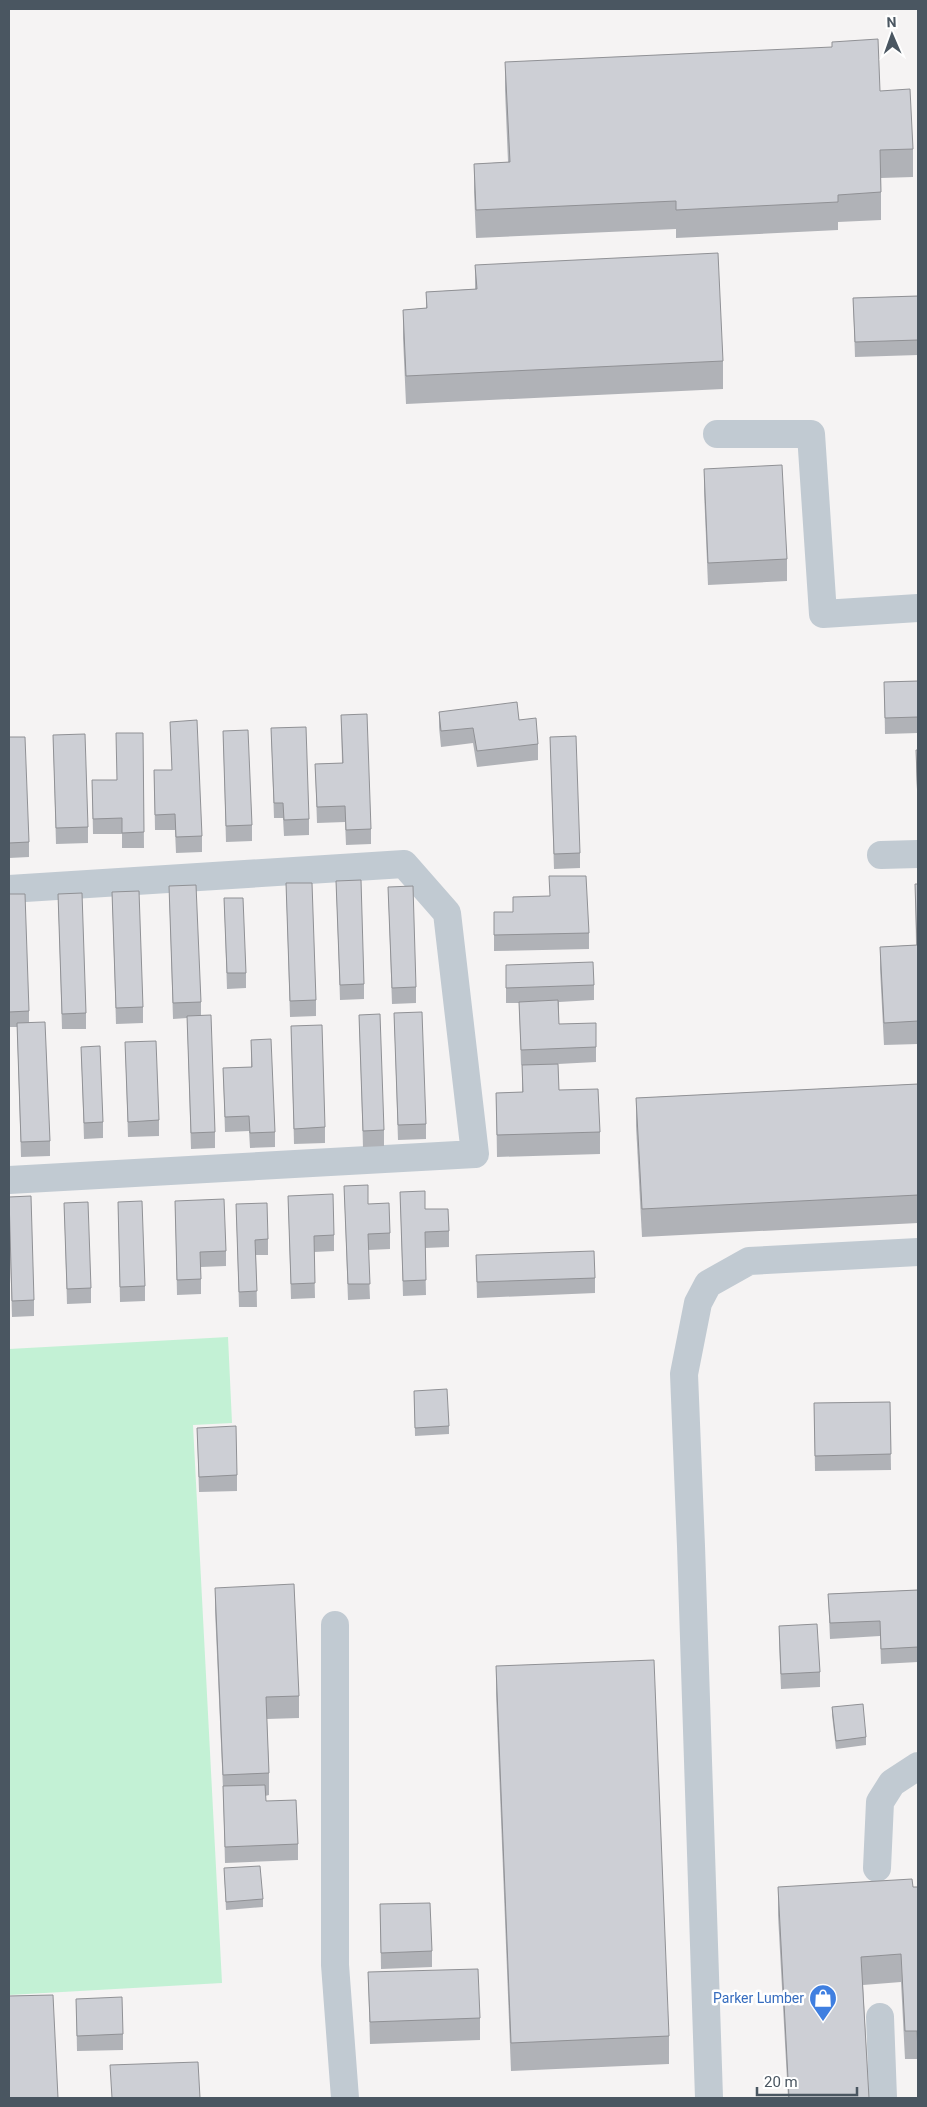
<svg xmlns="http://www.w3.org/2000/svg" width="927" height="2107" font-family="Roboto,sans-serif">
  <rect width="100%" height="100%" fill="#f5f3f3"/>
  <!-- green -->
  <polygon fill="#c3f1d5" points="228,1337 232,1423 193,1425 222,1983 9,1995 9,1349"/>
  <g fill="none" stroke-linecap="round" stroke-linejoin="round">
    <!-- minor -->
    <g stroke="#c1cad2" stroke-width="28">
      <polyline points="717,434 811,434 823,614 918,608"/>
      <polyline points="881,855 918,854"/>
      <polyline points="9,889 404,864 447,913 475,1154 9,1180"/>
      <polyline points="335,1625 335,1965 345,2098"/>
      <polyline points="877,1868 880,1802 892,1783 918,1766"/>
      <polyline points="880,2017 883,2098"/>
      <polyline points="709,2098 691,1546 684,1374 698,1303 708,1284 749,1261 918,1252"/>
    </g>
  </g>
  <!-- wall -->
  <g fill="#b0b2b7">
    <polygon points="505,62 880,91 913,149 913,177 881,178 881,220 838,222 838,230 676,238 676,229 476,238 474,192 474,164 508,162 505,90"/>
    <polygon points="475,265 723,361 723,389 406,404 403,338 403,310 426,308 426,292 475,289"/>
    <polygon points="918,296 918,355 855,357 853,298"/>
    <polygon points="704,469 787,559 787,581 708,585 704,491"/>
    <polygon points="918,681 918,733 885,734 884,682"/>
    <polygon points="439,712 519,720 538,744 538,760 477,767 473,743 441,747 439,727"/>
    <polygon points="341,715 371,829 371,844 346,845 345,822 317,823 315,764 342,763"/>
    <polygon points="170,722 202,836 202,852 176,853 175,830 155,830 154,770 172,770"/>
    <polygon points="271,728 309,819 309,835 284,836 283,818 274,818"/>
    <polygon points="223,731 252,825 252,841 226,842"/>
    <polygon points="143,733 144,848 122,848 122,834 93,834 92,780 117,780"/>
    <polygon points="53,735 88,827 88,843 56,844"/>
    <polygon points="9,737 29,842 29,857 9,858"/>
    <polygon points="550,737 580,853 580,868 554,869"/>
    <polygon points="916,750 918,750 918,816 916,765"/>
    <polygon points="336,881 364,984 364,999 340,1000"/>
    <polygon points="286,883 316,1000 316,1016 290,1017"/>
    <polygon points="915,884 918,884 918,1044 884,1045 880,969 880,947 916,945"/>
    <polygon points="169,886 201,1002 201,1016 215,1132 215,1148 191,1149 187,1018 173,1019"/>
    <polygon points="388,887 416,987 416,1003 392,1004"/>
    <polygon points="112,892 143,1007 143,1023 116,1024"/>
    <polygon points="9,894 29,1011 29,1023 50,1141 50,1156 21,1157 17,1027 9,1027"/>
    <polygon points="58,894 86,1013 86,1029 62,1029"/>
    <polygon points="224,898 246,973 246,988 227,989"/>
    <polygon points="494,912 589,933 589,949 494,951"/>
    <polygon points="506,965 594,985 594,1000 559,1002 559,1024 596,1047 596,1062 558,1064 559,1090 600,1132 600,1154 497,1157 496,1093 522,1092 522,1065 521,1065 519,1003 506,1003"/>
    <polygon points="394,1013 426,1124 426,1139 398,1140"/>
    <polygon points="359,1015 384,1130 384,1146 363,1147"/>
    <polygon points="291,1026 325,1127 325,1143 294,1144"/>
    <polygon points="251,1040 275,1132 275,1147 250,1148 249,1131 225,1132 223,1068 251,1067"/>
    <polygon points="125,1042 159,1120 159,1136 128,1137"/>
    <polygon points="81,1047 103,1122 103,1138 84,1139"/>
    <polygon points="918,1084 918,1223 642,1237 636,1126 636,1098"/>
    <polygon points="344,1186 390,1233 390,1249 368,1250 370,1299 348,1300"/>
    <polygon points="400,1192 425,1209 449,1231 449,1247 425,1248 426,1295 403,1296"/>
    <polygon points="288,1196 334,1235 334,1251 314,1252 315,1298 291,1299"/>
    <polygon points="9,1197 34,1300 34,1316 12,1317 9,1220"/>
    <polygon points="175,1201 226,1251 226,1266 201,1267 201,1294 177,1295"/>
    <polygon points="118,1202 145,1286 145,1301 120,1302"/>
    <polygon points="64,1203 91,1288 91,1303 67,1304"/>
    <polygon points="236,1204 268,1239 268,1255 256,1255 257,1307 239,1307"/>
    <polygon points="476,1255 595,1278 595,1293 477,1298"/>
    <polygon points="414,1391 449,1426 449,1434 415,1436"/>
    <polygon points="890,1402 891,1470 815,1471 814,1403"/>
    <polygon points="197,1428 237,1475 237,1491 199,1492"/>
    <polygon points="215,1588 299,1696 299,1718 267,1719 269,1773 269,1795 265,1796 266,1801 298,1844 298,1860 225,1863 223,1789 215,1610"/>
    <polygon points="918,1590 918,1662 881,1664 880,1636 830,1639 828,1594"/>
    <polygon points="779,1626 820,1672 820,1687 781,1689 779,1641"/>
    <polygon points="496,1666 669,2036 669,2064 511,2071 496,1694"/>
    <polygon points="832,1707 866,1737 866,1745 836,1749 832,1715"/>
    <polygon points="224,1868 263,1899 263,1907 226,1910"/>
    <polygon points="778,1887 918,1887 918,2079 917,2059 905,2059 901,1982 863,1985 869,2098 788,2098 778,1915"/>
    <polygon points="380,1904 432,1951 432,1967 381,1969"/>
    <polygon points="368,1972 480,2018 480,2040 370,2044"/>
    <polygon points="76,1999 123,2034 123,2050 77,2051"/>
  </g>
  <!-- building -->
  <g fill="#cdcfd5" stroke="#909195">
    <polygon points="878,39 880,91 910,89 913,149 880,150 881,192 838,195 838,202 676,210 676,201 476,210 474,164 510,162 505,62 832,47 832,42"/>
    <polygon points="718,253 723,361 406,376 403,310 427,308 426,292 477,289 475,265"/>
    <polygon points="918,296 918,340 855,342 853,298"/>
    <polygon points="782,465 787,559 708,563 704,469"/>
    <polygon points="918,681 918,717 885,718 884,682"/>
    <polygon points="517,702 519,720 536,718 538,744 477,751 473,728 441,731 439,712"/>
    <polygon points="367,714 371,829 346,830 345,806 317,807 315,764 343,763 341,715"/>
    <polygon points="197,720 202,836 176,837 175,814 155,815 154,770 172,770 170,722"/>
    <polygon points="306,727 309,819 284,820 283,803 274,803 271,728"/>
    <polygon points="248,730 252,825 226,826 223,731"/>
    <polygon points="116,733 143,733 144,832 122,833 122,818 93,819 92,780 117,780"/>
    <polygon points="85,734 88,827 56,828 53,735"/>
    <polygon points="576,736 580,853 554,854 550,737"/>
    <polygon points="9,737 25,737 29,842 9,843"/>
    <polygon points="916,750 918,750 918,801"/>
    <polygon points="549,876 586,876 589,933 494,935 494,912 513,912 513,897 550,896"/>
    <polygon points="361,880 364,984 340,985 336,881"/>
    <polygon points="286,883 312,883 316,1000 290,1001"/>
    <polygon points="915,884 918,884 918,1021 884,1023 880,947 917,945"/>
    <polygon points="196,885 201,1002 173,1003 169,886"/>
    <polygon points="413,886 416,987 392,988 388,887"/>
    <polygon points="139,891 143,1007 116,1008 112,892"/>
    <polygon points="82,893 86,1013 62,1014 58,894"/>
    <polygon points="9,894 25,894 29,1011 9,1012"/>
    <polygon points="224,898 243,898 246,973 227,973"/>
    <polygon points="593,962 594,985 506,988 506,965"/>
    <polygon points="558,1000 559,1024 596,1023 596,1047 521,1050 519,1002"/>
    <polygon points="422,1012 426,1124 398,1125 394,1013"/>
    <polygon points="380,1014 384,1130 363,1131 359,1015"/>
    <polygon points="211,1015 215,1132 191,1133 187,1016"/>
    <polygon points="45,1022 50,1141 21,1142 17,1023"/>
    <polygon points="322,1025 325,1127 294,1129 291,1026"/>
    <polygon points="271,1039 275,1132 250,1133 249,1116 225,1117 223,1068 252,1067 251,1040"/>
    <polygon points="156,1041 159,1120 128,1122 125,1042"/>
    <polygon points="100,1046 103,1122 84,1123 81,1047"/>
    <polygon points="558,1064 559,1090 598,1089 600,1132 497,1135 496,1093 523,1092 522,1065"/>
    <polygon points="918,1084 918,1195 642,1209 636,1098"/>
    <polygon points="368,1185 368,1204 389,1203 390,1233 368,1234 370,1284 348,1284 344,1186"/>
    <polygon points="425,1191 425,1209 448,1209 449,1231 425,1232 426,1280 403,1281 400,1192"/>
    <polygon points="333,1194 334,1235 314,1236 315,1283 291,1284 288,1196"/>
    <polygon points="31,1196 34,1300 12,1301 9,1197"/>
    <polygon points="224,1199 226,1251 200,1252 201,1279 177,1280 175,1201"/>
    <polygon points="142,1201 145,1286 120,1287 118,1202"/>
    <polygon points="88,1202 91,1288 67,1289 64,1203"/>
    <polygon points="267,1203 268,1239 255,1240 257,1291 239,1292 236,1204"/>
    <polygon points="594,1251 595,1278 477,1282 476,1255"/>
    <polygon points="447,1389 449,1426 415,1428 414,1391"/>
    <polygon points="890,1402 891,1454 815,1456 814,1403"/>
    <polygon points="236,1426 237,1475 199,1477 197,1428"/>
    <polygon points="294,1584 299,1696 266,1697 269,1773 223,1775 215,1588"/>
    <polygon points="918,1590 918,1647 881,1649 880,1621 830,1623 828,1594"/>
    <polygon points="817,1624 820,1672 781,1674 779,1626"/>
    <polygon points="654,1660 669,2036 511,2043 496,1666"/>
    <polygon points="863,1704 866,1737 836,1741 832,1707"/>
    <polygon points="265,1785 266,1801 296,1800 298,1844 225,1847 223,1786"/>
    <polygon points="260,1866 263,1899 226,1902 224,1868"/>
    <polygon points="912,1879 913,1887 918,1887 918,2051 917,2031 905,2031 901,1954 861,1957 869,2098 789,2098 778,1887"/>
    <polygon points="430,1903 432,1951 381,1953 380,1904"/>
    <polygon points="478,1969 480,2018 370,2022 368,1972"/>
    <polygon points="53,1995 58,2098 9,2098 9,1996"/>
    <polygon points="122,1997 123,2034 77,2036 76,1999"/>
    <polygon points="198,2062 200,2098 112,2098 110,2065"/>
  </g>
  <!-- icons -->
  <defs>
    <g id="shop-pin" transform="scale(1.4375)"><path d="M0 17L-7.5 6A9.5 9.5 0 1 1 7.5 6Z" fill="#3f7fe0" stroke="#fff"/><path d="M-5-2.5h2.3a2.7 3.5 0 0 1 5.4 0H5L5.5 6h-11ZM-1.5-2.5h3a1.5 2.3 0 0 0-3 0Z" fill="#fff"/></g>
  </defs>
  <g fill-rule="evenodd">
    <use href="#shop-pin" x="823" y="1998"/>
  </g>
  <g text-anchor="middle" stroke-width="5" stroke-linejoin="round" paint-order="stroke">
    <!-- shop labels -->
    <g font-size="14" fill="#366cbe" stroke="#fff" text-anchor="end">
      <text x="804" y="2003">Parker Lumber</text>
    </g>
  </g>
  <!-- border -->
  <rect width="927" height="2107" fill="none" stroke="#4a5661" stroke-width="20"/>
  <!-- north arrow -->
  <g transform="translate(892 35) rotate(358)" stroke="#ffffff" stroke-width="4" paint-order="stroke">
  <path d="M0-4L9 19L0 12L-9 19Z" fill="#4a5661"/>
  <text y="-8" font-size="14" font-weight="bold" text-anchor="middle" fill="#4a5661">N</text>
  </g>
  <!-- scale -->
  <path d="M757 2087v8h100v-8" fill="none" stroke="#4a5661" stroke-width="2.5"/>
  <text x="764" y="2087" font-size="15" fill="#4a5661" stroke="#ffffff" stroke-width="4" paint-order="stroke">20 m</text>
</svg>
